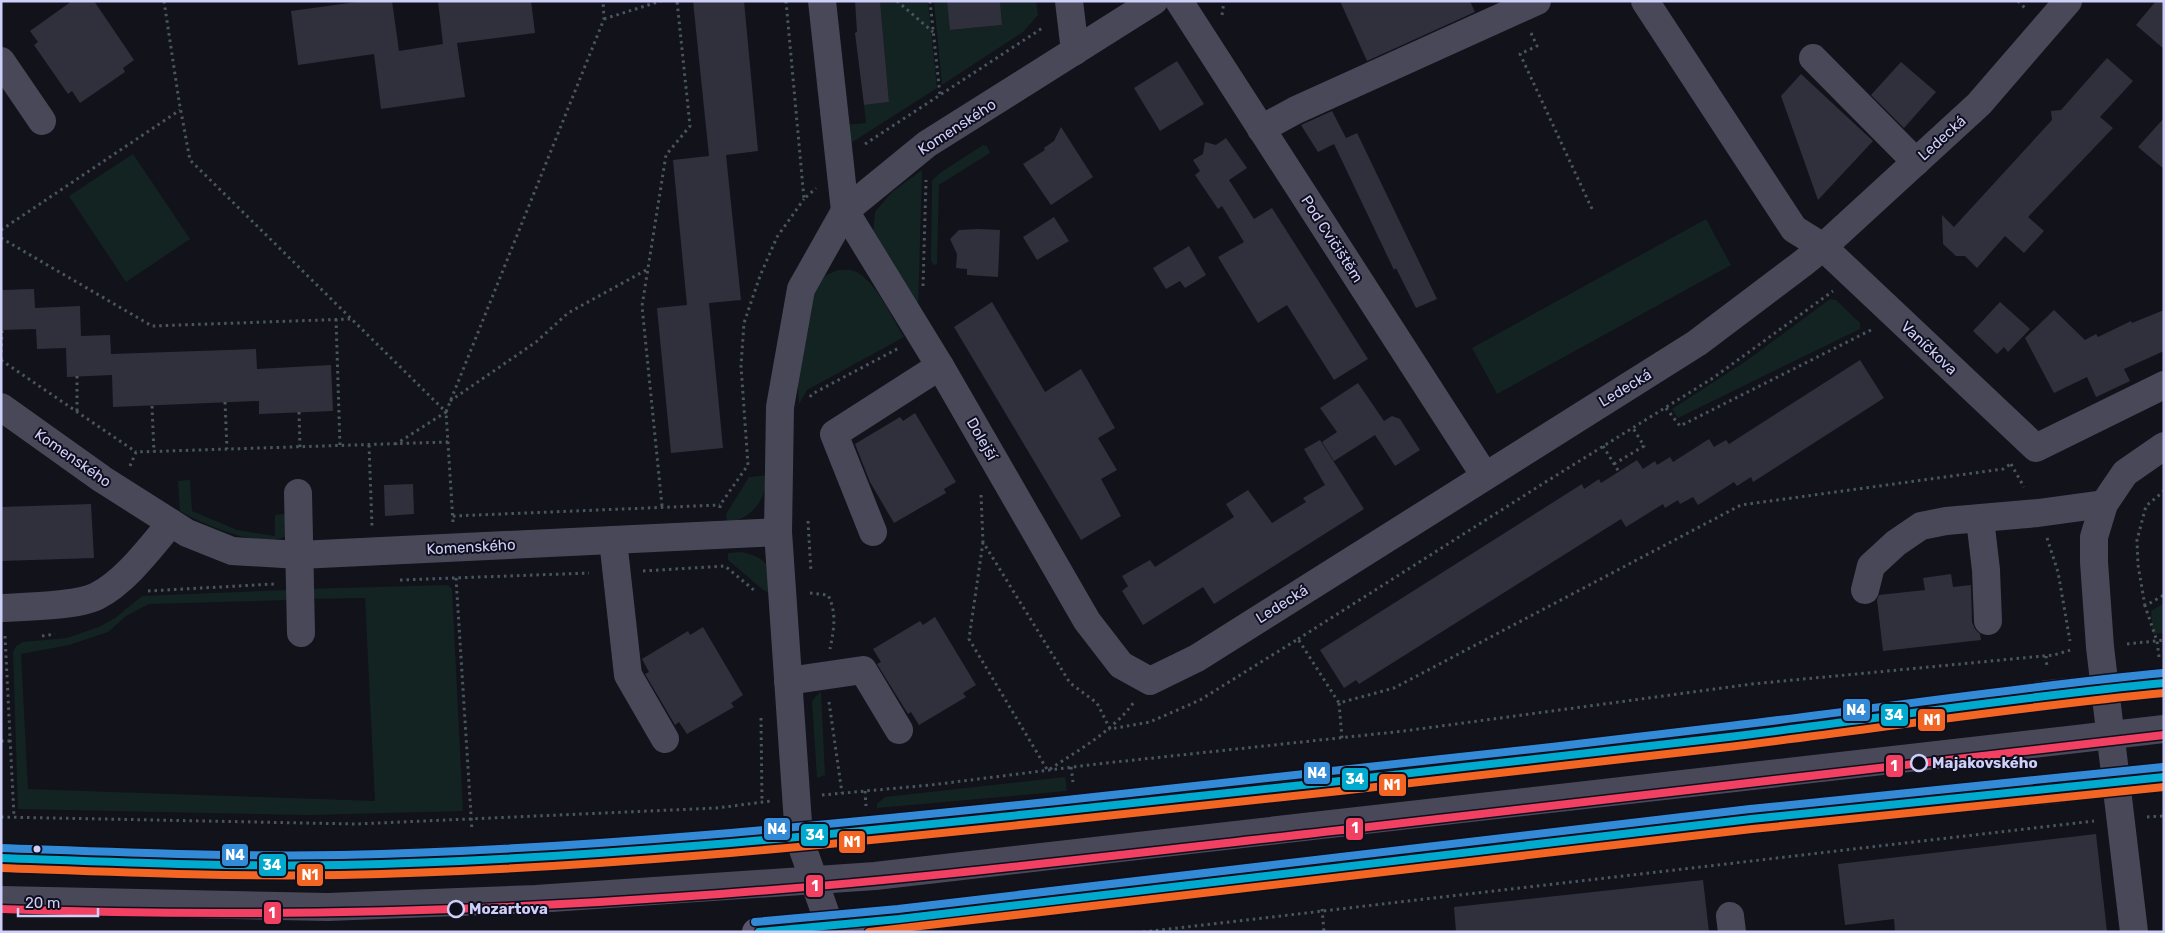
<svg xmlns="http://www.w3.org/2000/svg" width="2165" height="933" font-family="Rubik,sans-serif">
  <rect width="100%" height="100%" fill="#12121a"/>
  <!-- green -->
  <g fill="#122322">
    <polygon points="880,1 928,1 937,88 851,143 844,125 866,123 864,105 889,102"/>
    <polygon points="947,1 951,30 1002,25 1000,1 1036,1 1038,15 1023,32 942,85 934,2"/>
    <polygon points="983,145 987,146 990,153 939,185 937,264 933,265 931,260 932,181 940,173"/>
    <polygon points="133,154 190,239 126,282 69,196"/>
    <polygon points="922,170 918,312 873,235 875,212 892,192"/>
    <polygon points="1706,219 1731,265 1497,394 1472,348"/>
    <path d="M838 270C843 270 849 269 854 271 875 279 892 318 904 337L807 390 799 404 797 376 815 288 826 275Z"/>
    <polygon points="1830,299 1836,300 1860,323 1860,329 1678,418 1672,409 1746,361"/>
    <path d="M768 475C764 502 754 517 727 523L726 514 749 477Z"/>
    <path d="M190 480 192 511 237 530 275 536V515L291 513V534C264 551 206 526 180 511L178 481Z"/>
    <path d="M741 552C766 557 771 566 778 590L767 592 762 589 728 560V553Z"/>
    <polygon points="448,585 452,589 463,811 308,815 18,809 13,652 16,646 23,642 67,638 101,626 115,618 142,596 287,590 289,600 149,604 126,616 108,632 69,645 21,654 28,789 375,801 365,598 305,599 306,589"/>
    <polygon points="2164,603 2164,633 2153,634 2151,611"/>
    <polygon points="821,692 825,775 817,778 812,702 815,697"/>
    <polygon points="1065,777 1067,791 877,808 877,804 885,797"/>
  </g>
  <!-- building -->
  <g fill="#302f3c">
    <polygon points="72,1 94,1 134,60 123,68 125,72 80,103 72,91 68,94 34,45 38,42 30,31"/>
    <polygon points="364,1 392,1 399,51 443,44 438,1 531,1 535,33 457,43 465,97 381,109 374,54 298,65 291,11"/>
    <polygon points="693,1 744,1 758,151 726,155 741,300 709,303 723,448 671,453 657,308 687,305 673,160 709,156"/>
    <polygon points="855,1 880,1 889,102 864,105 855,33 857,32"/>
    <polygon points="947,1 1000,1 1002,25 950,30"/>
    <polygon points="1340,1 1470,1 1475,12 1367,61"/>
    <polygon points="2156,1 2164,1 2164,49 2136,25"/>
    <polygon points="2107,58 2133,81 2100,117 2113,128 2028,217 2044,231 2024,253 2005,236 1977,268 1965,256 1956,256 1943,244 1942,215 1954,227 2052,120 2051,111 2061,110"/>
    <polygon points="1177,61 1204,104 1160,131 1134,88"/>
    <polygon points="1901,62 1936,92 1904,128 1871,95"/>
    <polygon points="1801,74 1873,141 1818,200 1781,96"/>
    <polygon points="1332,111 1346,138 1357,133 1437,299 1416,308 1396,268 1394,270 1334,144 1318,152 1301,125"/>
    <polygon points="2164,118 2164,169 2138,147"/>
    <polygon points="1061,127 1093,177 1051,205 1023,164 1045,150 1044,148 1054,141"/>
    <polygon points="1226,138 1247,168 1229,180 1254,219 1272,208 1368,359 1334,380 1287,305 1258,323 1218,257 1244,242 1222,206 1218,209 1195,175 1200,171 1193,160 1203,154 1205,142 1216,145"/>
    <polygon points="1054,217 1069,241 1037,260 1023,237"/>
    <polygon points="978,229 1000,230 998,277 967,275 967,269 956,268 957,254 950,239 959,230"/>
    <polygon points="1189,246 1206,275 1185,288 1180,281 1166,289 1153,268"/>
    <polygon points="34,289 35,308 80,306 81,336 110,335 111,354 256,349 257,369 331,365 333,411 259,414 259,401 113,407 112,375 67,377 66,348 37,349 36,329 1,330 1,290"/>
    <polygon points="992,302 1045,392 1081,369 1115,428 1098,438 1117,470 1101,479 1121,516 1081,540 954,327"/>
    <polygon points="2000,302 2030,329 2008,352 2004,347 1997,354 1973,331"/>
    <polygon points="2054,310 2085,340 2096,334 2098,337 2131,321 2132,323 2164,310 2164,351 2124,369 2130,381 2096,397 2087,377 2054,393 2025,338"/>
    <polygon points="1860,360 1884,398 1753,482 1751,477 1737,486 1734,482 1698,505 1693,497 1680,504 1678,500 1665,508 1663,504 1626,527 1621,519 1359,684 1356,680 1344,688 1320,650 1582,484 1584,489 1599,479 1601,483 1637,460 1643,469 1655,461 1657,465 1670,457 1673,462 1709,439 1714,447 1726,440 1729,444"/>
    <polygon points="1358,383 1384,421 1392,416 1400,419 1420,450 1395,466 1375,435 1334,461 1322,442 1337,432 1320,408"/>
    <polygon points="915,413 956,482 944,489 946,493 894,523 870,482 855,444 900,417 903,421"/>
    <polygon points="1320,440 1364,509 1214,604 1203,587 1143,625 1122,591 1128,586 1122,576 1150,560 1155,567 1234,517 1226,504 1248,490 1272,523 1306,502 1303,498 1325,485 1304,449"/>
    <polygon points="413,484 414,514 385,516 384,485"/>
    <polygon points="91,504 94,558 1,561 1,507"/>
    <polygon points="1951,574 1953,587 1971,585 1972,622 1975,629 1980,634 1981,640 1883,651 1877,600 1879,595 1925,590 1923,578"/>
    <polygon points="935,617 976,685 963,693 966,697 919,725 911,712 908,714 877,664 881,662 873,649 920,621 923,625"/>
    <polygon points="703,627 743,695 731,703 734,707 687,734 679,722 675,725 645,674 649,672 642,659 688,631 690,635"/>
    <polygon points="2096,834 2107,932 1895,932 1894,919 1845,925 1838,864"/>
    <polygon points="1703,880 1709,932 1456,932 1454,907"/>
  </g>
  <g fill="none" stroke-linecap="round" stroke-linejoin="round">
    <!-- path -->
    <g stroke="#48565f" stroke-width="3" stroke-dasharray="2.5 4" stroke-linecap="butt">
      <polyline points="164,1 179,101 190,160 446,412 396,444"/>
      <polyline points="786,1 804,199 816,188"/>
      <polyline points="897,1 933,32"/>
      <polyline points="930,1 940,95"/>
      <polyline points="2018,1 2025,8"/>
      <polyline points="1222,15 1224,1"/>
      <polyline points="604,19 661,1"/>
      <polyline points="1531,33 1537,46 1520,54 1592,209"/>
      <polyline points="865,144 1044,27"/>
      <polyline points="1,230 180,110"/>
      <polyline points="1,238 152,326 350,319"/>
      <polyline points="923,286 926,180"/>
      <polyline points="336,319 340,446"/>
      <polyline points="1,359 2,330"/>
      <polyline points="1,360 136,452"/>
      <polyline points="77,376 77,411"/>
      <polyline points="810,397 812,394 899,348"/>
      <polyline points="450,401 536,342 568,313 648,269"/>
      <polyline points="225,402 227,449"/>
      <polyline points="152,406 154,452"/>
      <polyline points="1666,408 1680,426 1871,330"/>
      <polyline points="299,412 300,447"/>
      <polyline points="369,445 372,526"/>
      <polyline points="1603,446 1619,472"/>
      <polyline points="1614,464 1644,446 1633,428"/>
      <polyline points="2011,464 2024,487"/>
      <polyline points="130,466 136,452 448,442"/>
      <polyline points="981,495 983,542 1070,683 1097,703 1110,729 1150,722 1200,700 1298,639 1339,703"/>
      <polyline points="662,506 642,306 666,155 690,126 677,1"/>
      <polyline points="720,508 720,505 748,465 741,366 744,323 760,276 777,237 804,199"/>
      <polyline points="453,516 720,505"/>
      <polyline points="808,521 811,572"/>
      <polyline points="453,522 446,412 604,19 603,1"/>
      <polyline points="2047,538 2058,572 2070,641"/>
      <polyline points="983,542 969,639 1048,771"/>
      <polyline points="643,571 725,566 755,591"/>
      <polyline points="456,578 472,831"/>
      <polyline points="400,580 589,573"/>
      <polyline points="148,591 274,584"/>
      <path d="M810 593 828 595C837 613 834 629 830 649"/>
      <polyline points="2145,606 2138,565 2137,540 2146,506 2164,491"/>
      <polyline points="5,636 14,817"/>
      <polyline points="42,636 55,634"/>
      <polyline points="1298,639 1544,483 1713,378 1833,291"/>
      <polyline points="2127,644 2164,640"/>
      <polyline points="2046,656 2047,668"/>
      <polyline points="2159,657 2157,641 2145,606 2164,595"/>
      <polyline points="829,702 842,793"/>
      <polyline points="761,718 762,802"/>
      <polyline points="1342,738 1339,703 1394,688 1741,505 2003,469 2012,463"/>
      <polyline points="1,741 10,741"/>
      <polyline points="1071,767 1073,782"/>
      <path d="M1050 769C1080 749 1113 731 1134 702"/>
      <polyline points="865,791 866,806"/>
      <polyline points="822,795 931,785 1097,764 1404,731 1752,684 2054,655 2074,649"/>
      <polyline points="1,817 356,824 717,808 771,801"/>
      <polyline points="2147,817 2164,816"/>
      <polyline points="1322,909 1324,932"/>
      <polyline points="1143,932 2094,821"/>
    </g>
    <!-- minor -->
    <g stroke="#484859" stroke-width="28">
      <polyline points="822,1 845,211 940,366 1087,621 1121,665 1150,681 1197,658 1697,343 1803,263 1823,247 1979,104 2068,1"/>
      <polyline points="1069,1 1075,51"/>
      <polyline points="1179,1 1485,476"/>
      <polyline points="1645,1 1794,229 1823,247 2036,448 2164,385"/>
      <polyline points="1813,58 1916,162"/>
      <polyline points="1,61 42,121"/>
      <polyline points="1261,129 1296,110 1537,1"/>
      <polyline points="1,407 102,479 187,533 232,551 299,555 778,532"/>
      <polyline points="298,493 301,633"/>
      <polyline points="1980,519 1986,570 1988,621"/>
      <polyline points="873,532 834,434 940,366"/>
      <polyline points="613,540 628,675 665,739"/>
      <polyline points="1865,590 1871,566 1896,543 1921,526 1946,521 2038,513 2104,504"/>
      <path d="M1 608C24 607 78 606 97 596 125 582 151 547 171 523"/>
      <polyline points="788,681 863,670 899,730"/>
      <polyline points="1,900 328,907 536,899 875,876 2164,729"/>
      <polyline points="1730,916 1732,932"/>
      <polyline points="832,932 799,838 778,532 780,407 801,289 845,211 927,144 1154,1"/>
      <polyline points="2134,932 2100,647 2094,562 2094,537 2104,504 2125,473 2164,446"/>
    </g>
    <!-- major -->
    <g stroke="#59536b" stroke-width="28">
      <polyline points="1,858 211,865 341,865 611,853 869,831 1464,768 1759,733 2049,694 2164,683"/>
      <polyline points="756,932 899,919 1751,819 2060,789 2115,781 2164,777"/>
    </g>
    <!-- bus-1 casing -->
    <g stroke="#0f0e1d" stroke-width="11">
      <g id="bus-1">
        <path d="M1 858C114 862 227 867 340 865 580 860 819 836 1058 811 1279 788 1499 764 1720 738 1868 720 2015 697 2164 683"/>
        <polyline points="759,932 899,919 1751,819 2164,777"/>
      </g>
    </g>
    <!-- bus-2 casing -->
    <g stroke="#0f0e1d" stroke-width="11">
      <g id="bus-2">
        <path d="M1 868C114 872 227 877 340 875 580 870 819 846 1058 821 1279 798 1499 774 1720 748 1868 730 2015 707 2164 693"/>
        <polyline points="869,932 1752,829 2164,787"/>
      </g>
    </g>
    <!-- bus-3 casing -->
    <g stroke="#0f0e1d" stroke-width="11">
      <g id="bus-3">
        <path d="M1 848C114 852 227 857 340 855 580 850 819 826 1057 801 1282 777 1506 753 1730 726 1874 709 2018 687 2163 673"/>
        <polyline points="755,922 898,909 1750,809 2163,767"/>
      </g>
    </g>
    <!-- bus-1 -->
    <use href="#bus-1" stroke="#00a9ce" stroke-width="8"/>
    <!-- bus-2 -->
    <use href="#bus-2" stroke="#f26522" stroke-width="8"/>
    <!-- bus-3 -->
    <use href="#bus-3" stroke="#338bd7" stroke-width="8"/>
    <!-- tram-1 casing -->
    <g stroke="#0f0e1d" stroke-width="11">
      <path id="tram-1" d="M1 909C227 917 452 913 677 897 903 882 1126 854 1351 829 1622 797 1893 766 2164 735"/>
    </g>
    <!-- tram-1 -->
    <use href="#tram-1" stroke="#f24062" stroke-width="8"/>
  </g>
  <!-- markers -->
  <g fill="#0f0e1d" stroke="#cfd0fa" stroke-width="2.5">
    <circle cx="1919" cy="763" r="8"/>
    <circle cx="456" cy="909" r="8"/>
  </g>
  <circle fill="#cfd0fa" stroke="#0f0e1d" stroke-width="2" cx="37" cy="849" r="4.5"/>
  <g text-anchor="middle" stroke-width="4" stroke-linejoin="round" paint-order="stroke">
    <!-- street labels -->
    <g font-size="15" fill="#cfd0fa" stroke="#0f0e1d">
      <text transform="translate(957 127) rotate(-33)" y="5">Komenského</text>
      <text transform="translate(1942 138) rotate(-42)" y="5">Ledecká</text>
      <text transform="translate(1332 239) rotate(57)" y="5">Pod Cvičištěm</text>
      <text transform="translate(1929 348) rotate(43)" y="5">Vaníčkova</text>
      <text transform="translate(1625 388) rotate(-31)" y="5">Ledecká</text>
      <text transform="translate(982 439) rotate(60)" y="5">Dolejší</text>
      <text transform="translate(73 458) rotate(35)" y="5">Komenského</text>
      <text transform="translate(471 547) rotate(-3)" y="5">Komenského</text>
      <text transform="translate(1282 604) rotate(-32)" y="5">Ledecká</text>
    </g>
    <!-- stop labels -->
    <g font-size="15" font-weight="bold" fill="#cfd0fa" stroke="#0f0e1d" text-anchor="start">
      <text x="1932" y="768">Majakovského</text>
      <text x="469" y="914">Mozartova</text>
    </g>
  </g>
  <g stroke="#0f0e1d" stroke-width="2">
    <rect x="1842" y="698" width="29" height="24" rx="5" fill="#338bd7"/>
    <rect x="1880" y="703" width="29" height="24" rx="5" fill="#00a9ce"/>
    <rect x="1917" y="708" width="29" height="24" rx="5" fill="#f26522"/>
    <rect x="1885" y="754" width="19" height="24" rx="5" fill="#f24062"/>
    <rect x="1303" y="761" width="28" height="24" rx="5" fill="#338bd7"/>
    <rect x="1341" y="767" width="28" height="24" rx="5" fill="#00a9ce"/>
    <rect x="1378" y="773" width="29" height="24" rx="5" fill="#f26522"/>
    <rect x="1345" y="817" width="19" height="24" rx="5" fill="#f24062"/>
    <rect x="763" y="817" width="28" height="24" rx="5" fill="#338bd7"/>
    <rect x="800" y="823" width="29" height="24" rx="5" fill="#00a9ce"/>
    <rect x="838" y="830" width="28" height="24" rx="5" fill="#f26522"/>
    <rect x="221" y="843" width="28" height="24" rx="5" fill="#338bd7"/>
    <rect x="258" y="853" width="29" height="24" rx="5" fill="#00a9ce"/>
    <rect x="296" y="863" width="28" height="24" rx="5" fill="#f26522"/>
    <rect x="805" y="874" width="19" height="24" rx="5" fill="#f24062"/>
    <rect x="263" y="901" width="19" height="24" rx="5" fill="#f24062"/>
  </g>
  <g font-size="14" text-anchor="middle" font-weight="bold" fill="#fff">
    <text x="1856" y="715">N4</text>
    <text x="1894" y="720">34</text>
    <text x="1932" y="725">N1</text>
    <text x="1894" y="771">1</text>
    <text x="1317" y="778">N4</text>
    <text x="1355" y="784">34</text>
    <text x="1392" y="790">N1</text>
    <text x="1355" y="833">1</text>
    <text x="777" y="834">N4</text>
    <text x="815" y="840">34</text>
    <text x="852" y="847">N1</text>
    <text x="235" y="860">N4</text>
    <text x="272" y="870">34</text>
    <text x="310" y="880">N1</text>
    <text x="815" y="891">1</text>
    <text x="272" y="918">1</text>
  </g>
  <!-- border -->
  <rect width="2165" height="933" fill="none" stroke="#cfd0fa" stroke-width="5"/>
  <!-- scale -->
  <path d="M18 908v8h80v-8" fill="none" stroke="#cfd0fa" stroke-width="2.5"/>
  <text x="25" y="908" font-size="15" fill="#cfd0fa" stroke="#0f0e1d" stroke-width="4" paint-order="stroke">20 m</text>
</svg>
